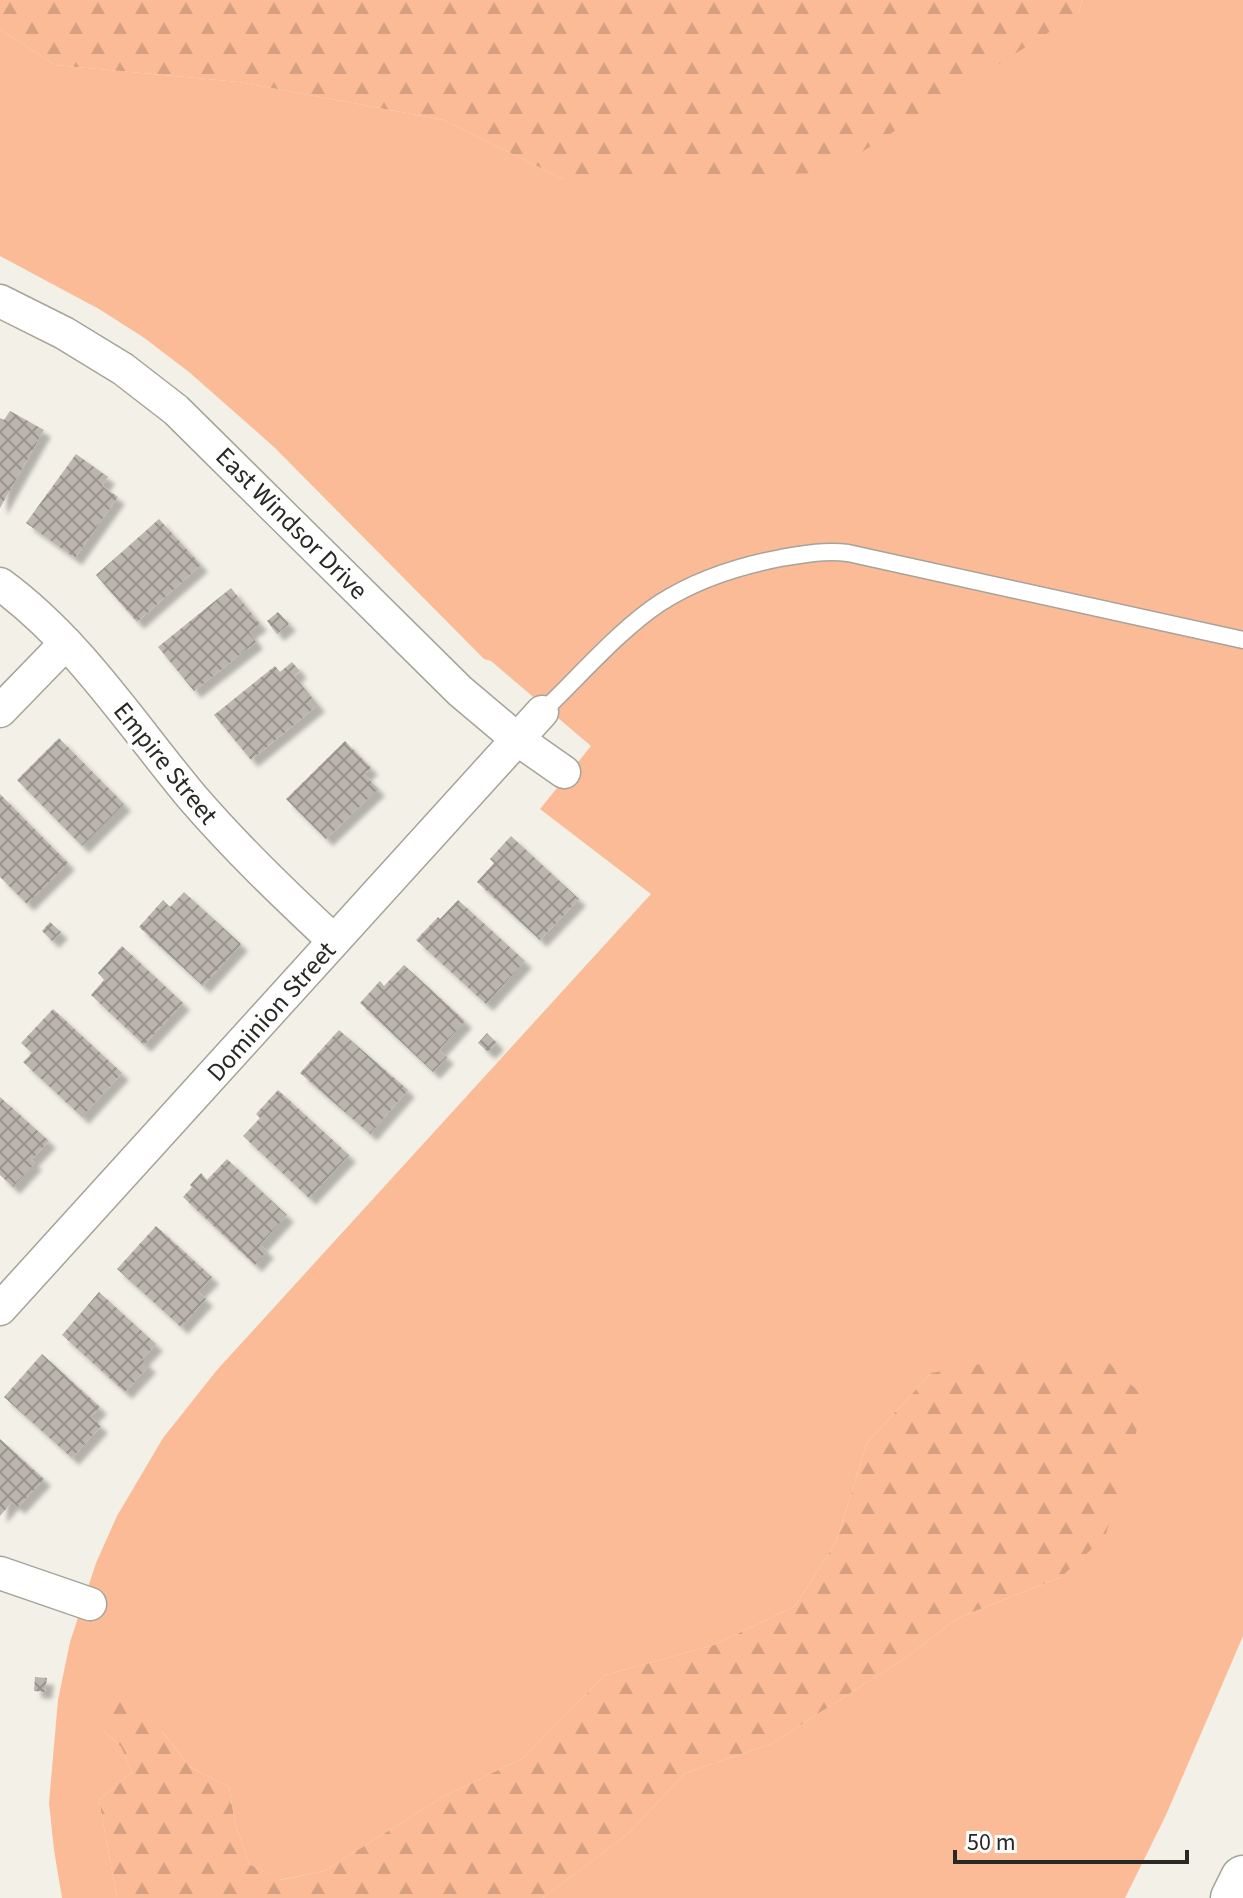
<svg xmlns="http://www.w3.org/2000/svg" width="1243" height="1898" font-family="'Source Sans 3',sans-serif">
  <defs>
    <pattern id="forest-firs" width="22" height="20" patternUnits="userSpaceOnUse" patternTransform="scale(2)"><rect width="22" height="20" fill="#fbbb96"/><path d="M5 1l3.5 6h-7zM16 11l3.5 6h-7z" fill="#d7a181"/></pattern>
    <pattern id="building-cross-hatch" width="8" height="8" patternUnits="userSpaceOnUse" patternTransform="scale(2)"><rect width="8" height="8" fill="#bcb5ae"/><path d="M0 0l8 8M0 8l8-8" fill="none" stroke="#99938d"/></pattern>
    <filter id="shadow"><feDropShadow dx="7" dy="7" stdDeviation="2" flood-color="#0004"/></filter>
  </defs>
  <rect width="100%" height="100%" fill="#f3f0e7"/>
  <!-- grass -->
  <polygon fill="#fbbb96" points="1082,0 1243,0 1243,1636 1166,1815 1125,1898 543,1898 630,1832 685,1773 771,1744 905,1658 958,1618 1061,1577 931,1373 867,1443 836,1542 795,1606 714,1645 605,1675 523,1758 441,1798 324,1871 280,1880 249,1864 235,1823 229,1787 190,1767 162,1731 102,1729 121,1747 132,1772 99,1800 117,1898 62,1898 54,1850 49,1803 58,1700 70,1642 96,1563 117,1516 163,1438 217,1370 651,894 540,809 591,746 491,661 484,659 274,447 189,372 143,337 99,309 0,256 0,29 55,65 239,82 444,120 563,179 1079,13"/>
  <!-- forest -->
  <g fill="url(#forest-firs)">
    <polygon points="0,0 1082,0 1079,13 829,173 563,179 444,120 239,82 55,65 0,29"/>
    <polygon points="1017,1357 1103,1357 1146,1399 1105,1537 1061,1577 958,1618 905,1658 771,1744 685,1773 630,1832 543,1898 117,1898 99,1800 132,1772 121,1747 102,1729 97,1706 130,1695 162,1731 190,1767 229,1787 235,1823 249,1864 281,1880 324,1871 441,1798 523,1758 605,1675 714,1645 795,1606 836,1542 867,1443 931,1373"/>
  </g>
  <!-- building -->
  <g fill="url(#building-cross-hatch)" filter="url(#shadow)">
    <polygon points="10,411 44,430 0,508 0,418 4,420"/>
    <polygon points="76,454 108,477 102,486 118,497 75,558 26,523"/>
    <polygon points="159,519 201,565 137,622 96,575"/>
    <polygon points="231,588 260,624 249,632 256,642 194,691 158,647"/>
    <polygon points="278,612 289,624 277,634 267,621"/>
    <polygon points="292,662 300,671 294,676 318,705 251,760 214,715 275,666 280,672"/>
    <polygon points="59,738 124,804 82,846 17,780"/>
    <polygon points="345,741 371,768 364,774 378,789 326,839 286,799"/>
    <polygon points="0,794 68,863 27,904 0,877"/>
    <polygon points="511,836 579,899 540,940 477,882 494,863 490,859"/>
    <polygon points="184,892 241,944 203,986 139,927 163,900 170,907"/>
    <polygon points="458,900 525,961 486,1004 416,940 438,917 440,919"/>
    <polygon points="50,922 61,932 52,941 42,931"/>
    <polygon points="122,946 183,1003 144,1045 91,995 104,980 98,973"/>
    <polygon points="404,965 465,1021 439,1050 447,1057 433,1072 360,1003 380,981 384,986"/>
    <polygon points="53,1009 122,1073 82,1117 23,1062 32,1053 21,1043"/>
    <polygon points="339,1030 408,1090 370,1134 300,1073"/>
    <polygon points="487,1033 497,1043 488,1052 478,1043"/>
    <polygon points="278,1090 349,1155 309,1198 243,1136 260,1118 256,1114"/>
    <polygon points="0,1097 49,1141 31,1160 35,1163 13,1187 0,1175"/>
    <polygon points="227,1159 287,1215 260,1245 267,1251 255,1265 183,1197 192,1187 190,1185 201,1173 207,1180"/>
    <polygon points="156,1226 212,1277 198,1292 206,1299 181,1327 117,1269"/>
    <polygon points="99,1292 156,1344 142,1359 149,1366 125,1392 62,1335"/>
    <polygon points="42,1354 100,1407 91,1417 101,1426 72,1458 4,1397"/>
    <polygon points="0,1439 44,1479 18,1507 12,1502 0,1516"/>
    <polygon points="35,1677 47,1678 45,1692 34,1691"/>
  </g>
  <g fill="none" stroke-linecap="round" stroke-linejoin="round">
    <!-- service casing -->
    <g stroke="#a6a39a" stroke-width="19">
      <path id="service" d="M542 712C578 678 619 630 660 603 696 580 739 566 781 558 804 554 825 550 848 553L1243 640"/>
    </g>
    <!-- minor casing -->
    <g stroke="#a6a39a" stroke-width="35">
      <g id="minor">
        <polyline points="0,301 64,333 123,369 176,410 460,691 517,739 564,772"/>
        <path d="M0 584C78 641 131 724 192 797 236 848 284 894 333 940"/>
        <polyline points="0,711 66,643"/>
        <polyline points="0,1309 542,712"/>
        <polyline points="0,1573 90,1604"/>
      </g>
    </g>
    <!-- trunk casing -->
    <g stroke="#a6a39a" stroke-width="47">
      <polyline id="trunk" points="1233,1898 1243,1878"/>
    </g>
    <!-- service -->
    <use href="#service" stroke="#fff" stroke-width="16"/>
    <!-- minor -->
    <use href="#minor" stroke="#fff" stroke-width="32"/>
    <!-- trunk -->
    <use href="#trunk" stroke="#fff" stroke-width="44"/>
  </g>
  <g text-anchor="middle" stroke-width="8" stroke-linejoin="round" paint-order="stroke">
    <!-- street labels -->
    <g font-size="26" fill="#292825" stroke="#fff">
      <text transform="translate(292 523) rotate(45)" y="9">East Windsor Drive</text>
      <text transform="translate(166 763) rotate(51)" y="9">Empire Street</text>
      <text transform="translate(271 1011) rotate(-48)" y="9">Dominion Street</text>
    </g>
  </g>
  <!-- scale -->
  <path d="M955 1850v12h232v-12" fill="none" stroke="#292825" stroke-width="4"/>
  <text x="967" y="1850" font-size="24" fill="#292825" stroke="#ffffff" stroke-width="6" paint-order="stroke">50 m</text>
</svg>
